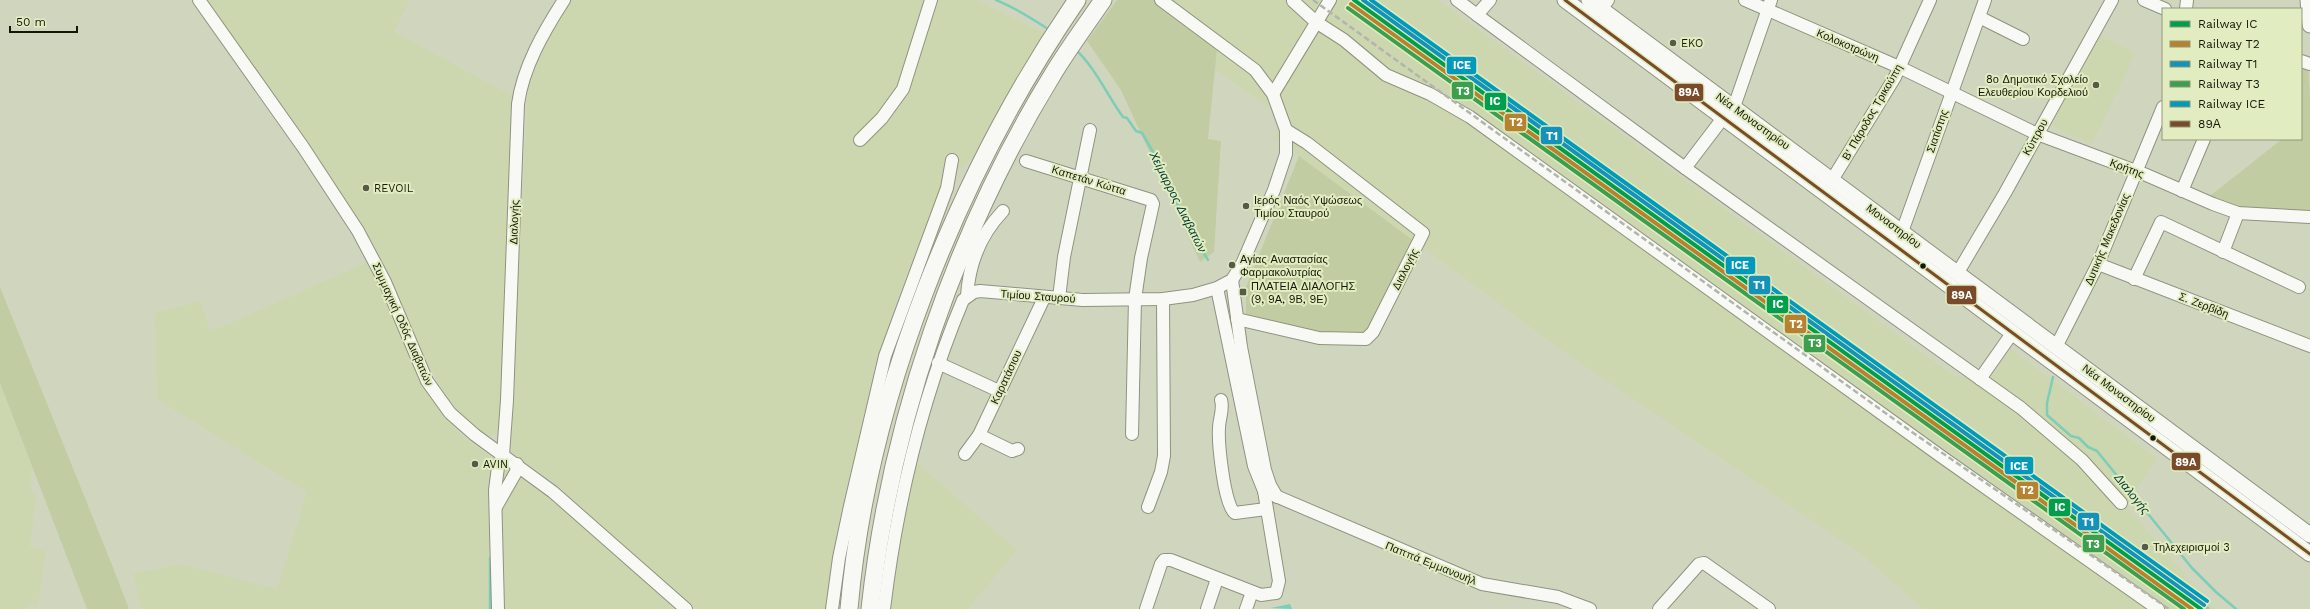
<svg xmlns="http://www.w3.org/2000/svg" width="2310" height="609" font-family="'Work Sans',sans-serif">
  <rect width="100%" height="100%" fill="#d0d6be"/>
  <!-- built -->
  <g fill="#ccd7af">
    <polygon points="206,0 410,0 394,32 515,97 500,428 495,434 484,436 476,431 445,395 416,341 376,253 314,153"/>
    <polygon points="571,0 975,0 1044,33 971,160 945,180 899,294 876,363 850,472 837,531 826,609 696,609 552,481 513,454 510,443 528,90 530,77 543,45"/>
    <polygon points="1156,0 1438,0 1954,376 1990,379 2011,349 2157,459 2126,506 2215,609 1923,609 1860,553 1560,349 1274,137 1286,119 1180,45"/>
    <polygon points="2099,35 2136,53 2092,144 2049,125"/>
    <polygon points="370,261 396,319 421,384 460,435 570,512 679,609 141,609 133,574 180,564 277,589 307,492 157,399 155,313 201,301 210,332"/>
    <polygon points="0,384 32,468 30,487 36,496 30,547 46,550 38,606 28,604 27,609 0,609"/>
    <polygon points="917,463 1017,550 968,609 891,609 896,563"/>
  </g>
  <!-- green -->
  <g fill="#c1cca2">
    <polygon points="1117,0 1162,0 1218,39 1208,139 1221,141 1214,252 1200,262 1121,90 1087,41"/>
    <polygon points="2301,61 2308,63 2310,96 2310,217 2238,213 2205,200 2282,139 2301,139"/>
    <polygon points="1299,156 1414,241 1365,337 1307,333 1246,316 1246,287"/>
    <polygon points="0,287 112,565 129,609 87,609 0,383"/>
  </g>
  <!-- water -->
  <polygon fill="#7dcdb8" points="1290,604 1292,609 1271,608"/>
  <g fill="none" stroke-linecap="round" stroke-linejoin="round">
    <!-- stream -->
    <g stroke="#7dcdb8" stroke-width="2.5">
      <path d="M996 0C1016 8 1033 19 1051 31"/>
      <path d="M1075 49C1095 67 1107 95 1123 117L1127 118 1136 131 1142 133 1167 176 1180 212 1189 218 1199 245 1208 260"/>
      <polyline points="2053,377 2047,403 2047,415 2071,436 2079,438 2088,447 2097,451 2192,568 2216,592 2236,609"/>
      <polyline points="490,609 490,558"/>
    </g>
    <!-- minor casing -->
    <g stroke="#8e9380" stroke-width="14">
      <g id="minor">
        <polyline points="199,0 303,147 358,231 385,282 427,381 450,413 475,435 553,492 686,609"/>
        <polyline points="1457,0 1477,15 1490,0"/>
        <polyline points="1745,0 1899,67 2037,134 2144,174 2213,204 2238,213 2310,217"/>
        <polyline points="2144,0 2165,9"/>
        <polyline points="1293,1 1316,22 1344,40 1386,75 1430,94 1470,117 1942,457 2158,609"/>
        <polyline points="1601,9 1608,0"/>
        <polyline points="2186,9 2187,0"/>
        <polyline points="1477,15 1685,168 2021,408 2082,460 2121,503"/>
        <polyline points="1979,17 2023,39"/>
        <polyline points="2301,61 2310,64"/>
        <polyline points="1273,94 1330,0"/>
        <polyline points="1734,107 1771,0"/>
        <polyline points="860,140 882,118 903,89 931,0"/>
        <polyline points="1026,161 1151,200 1153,204 1141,258 1135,299 1132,434"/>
        <polyline points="1685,168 1723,118"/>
        <polyline points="1832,180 1895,77 1930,0"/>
        <polyline points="2182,191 2204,139"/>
        <polyline points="1896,239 1902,232 1985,0"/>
        <polyline points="2223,252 2238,213"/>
        <polyline points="2098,264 2310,346"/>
        <polyline points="1957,274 2005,193 2112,0"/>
        <polyline points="2134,279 2161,222 2299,287"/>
        <polyline points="1232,280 1241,347 1265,470 1270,485 1277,497"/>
        <polyline points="1217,288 1254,466 1264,491 1482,584 1558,597 1590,609"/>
        <path d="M967 296C969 264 981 234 1003 211"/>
        <polyline points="1059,298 1064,257 1090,130"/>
        <polyline points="1237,319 1319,338 1366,339 1373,332 1423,233 1307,143 1286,130"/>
        <polyline points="2056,347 2098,264 2163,107"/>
        <polyline points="938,363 999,391"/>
        <polyline points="1980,379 2013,332"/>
        <path d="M1221 400C1224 409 1219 419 1219 428 1218 442 1224 506 1235 513L1266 509"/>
        <polyline points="979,435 1012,451 1018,449"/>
        <polyline points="965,454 979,435 1044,298"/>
        <polyline points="496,507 516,472 517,464"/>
        <polyline points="1148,507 1161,472 1164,456 1163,299"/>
        <path d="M498 609 495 490 498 467 503 455 507 400 518 104C523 67 544 31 564 0"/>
        <polyline points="832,609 839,558 850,506 885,356 947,188 952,160"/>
        <path d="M884 609C897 501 921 400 963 300L974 292 980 291 1083 300 1163 299 1193 295 1217 288 1232 280 1242 264 1274 190 1286 154V130L1273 94 1255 70 1161 0"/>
        <polyline points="1146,609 1161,564 1164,560 1171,560 1261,595 1276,593 1279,581 1264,491"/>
        <polyline points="1207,609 1217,579"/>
        <polyline points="1246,609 1252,592"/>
        <polyline points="1659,609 1699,564 1704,563 1769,609"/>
      </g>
    </g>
    <!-- major casing -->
    <g stroke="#8e9380" stroke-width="17">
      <g id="major">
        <polyline points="1565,0 2310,554"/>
        <polyline points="1589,0 2310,535"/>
        <polyline points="2308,0 2310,25"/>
      </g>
    </g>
    <!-- highway casing -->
    <g stroke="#8e9380" stroke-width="19">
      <g id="highway">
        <path d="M849 609C867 399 958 173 1077 0"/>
        <path d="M870 609C890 424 955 233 1053 74 1068 49 1086 25 1103 0"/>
      </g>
    </g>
    <!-- minor -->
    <use href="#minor" stroke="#f8f9f5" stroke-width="12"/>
    <!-- major -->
    <use href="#major" stroke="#f8f9f5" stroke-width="15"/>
    <!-- highway -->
    <use href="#highway" stroke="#f8f9f5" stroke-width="17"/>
    <!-- rail -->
    <g stroke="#b2b4ae" stroke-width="2.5" stroke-dasharray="6 3" stroke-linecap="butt">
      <polyline points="1313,0 1909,430 2169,609"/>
      <polyline points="1928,407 2209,609"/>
    </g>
    <!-- bus-1 casing -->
    <g stroke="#e1edc0" stroke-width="6">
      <polyline id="bus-1" points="1565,0 2310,554"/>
    </g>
    <!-- bus-1 -->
    <use href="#bus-1" stroke="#7a4b2a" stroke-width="3"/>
    <!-- rail-1 casing -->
    <g stroke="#e1edc0" stroke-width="7">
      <polyline id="rail-1" points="1354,0 2201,609"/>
    </g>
    <!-- rail-2 casing -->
    <g stroke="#e1edc0" stroke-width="7">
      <polyline id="rail-2" points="1351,4 2192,609"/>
    </g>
    <!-- rail-3 casing -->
    <g stroke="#e1edc0" stroke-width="7">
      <polyline id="rail-3" points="1363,0 2204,605"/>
    </g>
    <!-- rail-4 casing -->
    <g stroke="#e1edc0" stroke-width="7">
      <polyline id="rail-4" points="1348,8 2184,609"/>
    </g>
    <!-- rail-5 casing -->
    <g stroke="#e1edc0" stroke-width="7">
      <polyline id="rail-5" points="1371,0 2207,601"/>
    </g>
    <!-- rail-1 -->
    <use href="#rail-1" stroke="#019f4d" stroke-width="4"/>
    <!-- rail-2 -->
    <use href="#rail-2" stroke="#b6822f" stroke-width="4"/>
    <!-- rail-3 -->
    <use href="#rail-3" stroke="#1492ba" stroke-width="4"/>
    <!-- rail-4 -->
    <use href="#rail-4" stroke="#3c9f4e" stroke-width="4"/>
    <!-- rail-5 -->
    <use href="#rail-5" stroke="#029aba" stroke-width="4"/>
  </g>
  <!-- markers -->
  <g fill="#565a47" stroke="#e1edc0" stroke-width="1.5">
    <circle cx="1673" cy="43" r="4"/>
    <circle cx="2096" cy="85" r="4"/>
    <circle cx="366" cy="188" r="4"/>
    <circle cx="1246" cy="206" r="4"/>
    <circle cx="1232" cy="265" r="4"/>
    <rect x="1239" y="288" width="8" height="8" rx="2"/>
    <circle cx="475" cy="464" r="4"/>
    <circle cx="2145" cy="547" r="4"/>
  </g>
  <g fill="#141707" stroke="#e1edc0" stroke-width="1.5">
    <circle cx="1923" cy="266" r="3.5"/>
    <circle cx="2153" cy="438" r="3.5"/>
  </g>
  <g text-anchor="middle" stroke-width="4" stroke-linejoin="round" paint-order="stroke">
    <!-- poi labels -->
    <g font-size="11" fill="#141707" stroke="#e1edc0" text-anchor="start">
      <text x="1681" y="47">EKO</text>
      <text x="2088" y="83" text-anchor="end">8ο Δημοτικό Σχολείο<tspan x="2088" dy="13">Ελευθερίου Κορδελιού</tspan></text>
      <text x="374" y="192">REVOIL</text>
      <text x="1254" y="204">Ιερός Ναός Υψώσεως<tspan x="1254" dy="13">Τιμίου Σταυρού</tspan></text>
      <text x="1240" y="263">Αγίας Αναστασίας<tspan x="1240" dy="13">Φαρμακολυτρίας</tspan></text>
      <text x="1251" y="290">ΠΛΑΤΕΙΑ ΔΙΑΛΟΓΗΣ<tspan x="1251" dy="13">(9, 9Α, 9Β, 9Ε)</tspan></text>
      <text x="483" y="468">AVIN</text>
      <text x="2153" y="551">Τηλεχειρισμοί 3</text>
    </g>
    <!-- street labels -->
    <g font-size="11" fill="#141707" stroke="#e1edc0">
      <text transform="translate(1848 45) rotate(23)" y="4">Κολοκοτρώνη</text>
      <text transform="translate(1872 112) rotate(-60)" y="4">Β' Πάροδος Τρικούπη</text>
      <text transform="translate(1753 121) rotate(36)" y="4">Νέα Μοναστηρίου</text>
      <text transform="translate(1937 131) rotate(-71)" y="4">Σιατίστης</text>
      <text transform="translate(2035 137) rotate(-61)" y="4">Κύπρου</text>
      <text transform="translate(2127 168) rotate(21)" y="4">Κρήτης</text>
      <text transform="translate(1089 180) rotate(17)" y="4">Καπετάν Κώττα</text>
      <text transform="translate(514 222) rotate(-88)" y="4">Διαλογής</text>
      <text transform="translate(1894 226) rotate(37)" y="4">Μοναστηρίου</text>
      <text transform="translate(2107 239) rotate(-67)" y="4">Δυτικής Μακεδονίας</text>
      <text transform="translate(1405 269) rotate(-63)" y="4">Διαλογής</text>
      <text transform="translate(1038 296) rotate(4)" y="4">Τιμίου Σταυρού</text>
      <text transform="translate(2204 305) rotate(21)" y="4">Σ. Ζερβίδη</text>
      <text transform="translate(403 324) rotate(66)" y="4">Συμμαχική Οδός Διαβατών</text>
      <text transform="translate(1006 377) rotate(-65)" y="4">Καρατάσιου</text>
      <text transform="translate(2119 393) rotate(37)" y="4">Νέα Μοναστηρίου</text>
      <text transform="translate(1431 563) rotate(22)" y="4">Παππά Εμμανουήλ</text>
    </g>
    <!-- water labels -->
    <g font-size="12" font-style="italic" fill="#013830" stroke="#e1edc0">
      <text transform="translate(1178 202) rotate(63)" y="4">Χείμαρρος Διαβατών</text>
      <text transform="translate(2132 494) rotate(51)" y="4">Διαλογής</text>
    </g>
  </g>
  <g stroke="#e1edc0" stroke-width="1.5">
    <rect x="1446" y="56" width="31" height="19" rx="4" fill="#029aba"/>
    <rect x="1451" y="81" width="23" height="19" rx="4" fill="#3c9f4e"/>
    <rect x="1674" y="83" width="30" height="19" rx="4" fill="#7a4b2a"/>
    <rect x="1484" y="92" width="23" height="19" rx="4" fill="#019f4d"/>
    <rect x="1504" y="113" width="23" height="19" rx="4" fill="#b6822f"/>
    <rect x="1540" y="126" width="23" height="19" rx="4" fill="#1492ba"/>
    <rect x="1725" y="256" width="31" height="19" rx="4" fill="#029aba"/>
    <rect x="1748" y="275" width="23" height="20" rx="4" fill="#1492ba"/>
    <rect x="1946" y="285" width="31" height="20" rx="4" fill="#7a4b2a"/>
    <rect x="1766" y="295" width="23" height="19" rx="4" fill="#019f4d"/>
    <rect x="1784" y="314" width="23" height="20" rx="4" fill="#b6822f"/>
    <rect x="1803" y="334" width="23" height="19" rx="4" fill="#3c9f4e"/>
    <rect x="2171" y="452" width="30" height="19" rx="4" fill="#7a4b2a"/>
    <rect x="2004" y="456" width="30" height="19" rx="4" fill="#029aba"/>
    <rect x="2016" y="481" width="23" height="19" rx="4" fill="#b6822f"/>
    <rect x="2048" y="498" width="23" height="19" rx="4" fill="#019f4d"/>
    <rect x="2077" y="512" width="23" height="19" rx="4" fill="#1492ba"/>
    <rect x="2082" y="534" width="23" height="19" rx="4" fill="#3c9f4e"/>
  </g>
  <g font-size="11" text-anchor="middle" font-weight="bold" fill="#fff">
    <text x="1462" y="69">ICE</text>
    <text x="1463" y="95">T3</text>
    <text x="1689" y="96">89Α</text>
    <text x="1495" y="105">IC</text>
    <text x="1516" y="126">T2</text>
    <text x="1552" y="140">T1</text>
    <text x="1740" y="269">ICE</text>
    <text x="1759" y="289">T1</text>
    <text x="1962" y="299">89Α</text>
    <text x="1778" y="308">IC</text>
    <text x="1796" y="328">T2</text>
    <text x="1815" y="347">T3</text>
    <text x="2186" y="466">89Α</text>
    <text x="2019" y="470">ICE</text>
    <text x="2027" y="494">T2</text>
    <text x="2060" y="511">IC</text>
    <text x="2088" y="526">T1</text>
    <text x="2093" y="548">T3</text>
  </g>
  <!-- legend -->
  <rect x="2162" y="8" width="140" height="132" fill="#e1edc0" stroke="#8f9776"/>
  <rect x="2170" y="21" width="20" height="6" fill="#019f4d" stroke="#8f9776"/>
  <text x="2198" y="28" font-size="12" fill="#141707">Railway IC</text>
  <rect x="2170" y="41" width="20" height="6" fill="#b6822f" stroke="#8f9776"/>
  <text x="2198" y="48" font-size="12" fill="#141707">Railway T2</text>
  <rect x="2170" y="61" width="20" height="6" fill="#1492ba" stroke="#8f9776"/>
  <text x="2198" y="68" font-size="12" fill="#141707">Railway T1</text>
  <rect x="2170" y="81" width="20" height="6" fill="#3c9f4e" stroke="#8f9776"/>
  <text x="2198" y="88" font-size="12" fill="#141707">Railway T3</text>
  <rect x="2170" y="101" width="20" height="6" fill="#029aba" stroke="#8f9776"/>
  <text x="2198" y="108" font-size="12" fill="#141707">Railway ICE</text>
  <rect x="2170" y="121" width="20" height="6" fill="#7a4b2a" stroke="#8f9776"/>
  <text x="2198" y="128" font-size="12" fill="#141707">89Α</text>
  <!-- scale -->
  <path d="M10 26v6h67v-6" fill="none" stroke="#141707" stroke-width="2"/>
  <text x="16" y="26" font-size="12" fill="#141707" stroke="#e1edc0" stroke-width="3" paint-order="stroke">50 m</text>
</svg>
